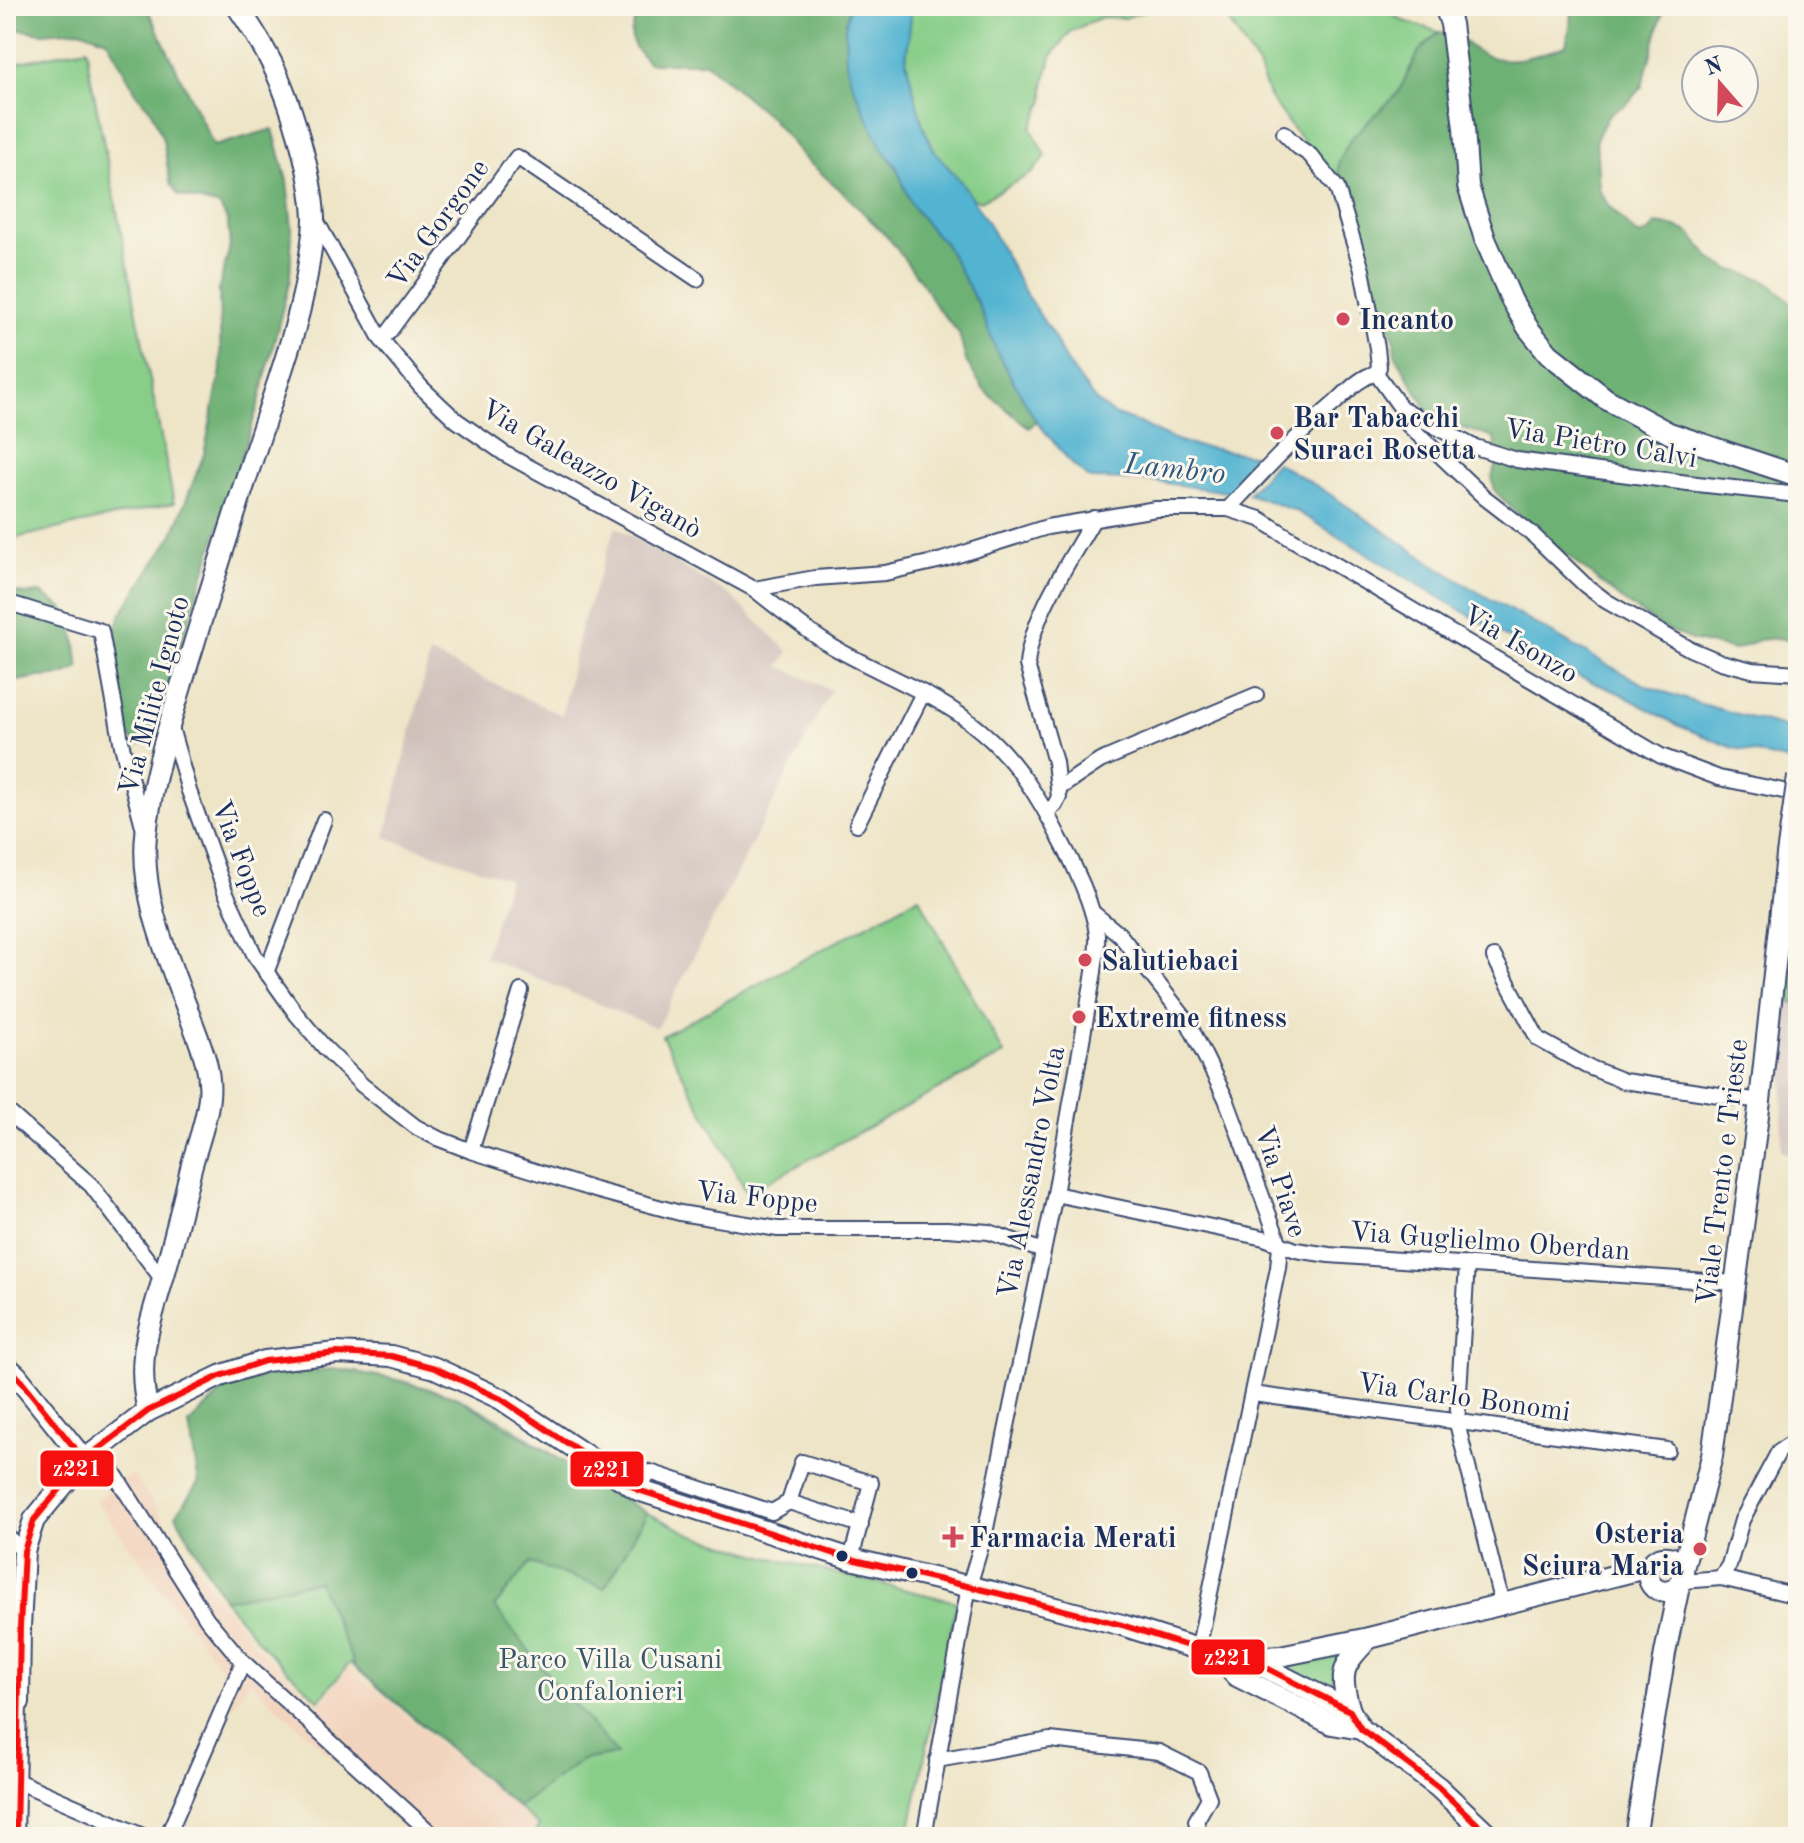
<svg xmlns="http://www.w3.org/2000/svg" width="1804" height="1843" font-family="'Old Standard TT',serif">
  <rect width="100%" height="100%" fill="#fbf7ec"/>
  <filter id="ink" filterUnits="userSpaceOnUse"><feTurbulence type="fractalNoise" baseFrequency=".0125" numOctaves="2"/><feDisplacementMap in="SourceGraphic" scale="16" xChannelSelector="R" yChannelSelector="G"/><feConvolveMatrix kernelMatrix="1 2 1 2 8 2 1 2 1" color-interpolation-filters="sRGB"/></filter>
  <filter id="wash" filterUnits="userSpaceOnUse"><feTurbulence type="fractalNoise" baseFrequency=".006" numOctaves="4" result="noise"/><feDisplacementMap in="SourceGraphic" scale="32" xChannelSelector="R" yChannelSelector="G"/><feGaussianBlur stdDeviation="1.8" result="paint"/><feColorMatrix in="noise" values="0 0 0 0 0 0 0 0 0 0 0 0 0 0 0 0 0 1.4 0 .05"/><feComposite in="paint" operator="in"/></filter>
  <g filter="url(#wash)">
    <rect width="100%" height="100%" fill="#eee5c7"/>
    <!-- built -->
    <polygon fill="#f2d4be" points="133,1474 221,1602 263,1653 319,1705 349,1667 535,1826 527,1837 416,1837 409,1828 249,1681 234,1707 217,1697 222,1670 95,1500"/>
    <!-- industrial -->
    <g fill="#cfc0ba">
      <polygon points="616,527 730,595 789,652 779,666 831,690 657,1028 484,957 509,879 385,837 430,654 562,715 579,633"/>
      <polygon points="1786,1000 1798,1005 1798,1154 1781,1152"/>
    </g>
    <!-- green -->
    <g fill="#88ce89" stroke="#527e74" stroke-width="2">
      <polygon points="912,6 1158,6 1125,18 1102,17 1071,31 1051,57 1044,85 1044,101 1031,128 1046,156 1032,173 981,201 972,198 962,183 935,152 923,127 906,61"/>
      <polygon points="1219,6 1384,6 1401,20 1439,32 1419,51 1398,93 1383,109 1338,181 1293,129 1270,98 1258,66"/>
      <polygon points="87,48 89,68 174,503 6,540 6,65"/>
      <polygon points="919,897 1004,1054 747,1193 662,1036"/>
      <polygon points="336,1369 394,1379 457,1397 503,1421 601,1487 647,1513 691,1534 759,1555 957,1602 908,1837 532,1837 539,1826 350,1663 319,1700 265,1649 224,1600 176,1515 199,1482 189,1424 227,1387 272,1374"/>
      <path d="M1340 1650 1347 1653C1335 1668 1332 1673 1332 1692L1284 1667Z"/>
    </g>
    <!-- forest -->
    <g fill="#6eb175" stroke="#44706a" stroke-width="2">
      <polygon points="6,6 146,6 214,146 273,129 287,181 292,228 290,279 258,406 150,741 137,745 129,735 112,641 121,614 173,534 204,454 221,370 219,288 230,246 228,222 220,206 178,195 170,182 163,139 151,110 138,96 107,40 80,30 42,33 6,27"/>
      <path d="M638 6H850L845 27 846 42 882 148 897 168 911 204 931 230 944 242 979 306 998 354 1036 421 1029 428 984 390 966 361 959 333 934 304 925 287 890 240 844 193 805 159 771 118 706 63H649C639 52 627 42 633 27 635 19 638 15 638 6Z"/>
      <path d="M1568 6H1666L1664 8 1642 86 1627 104 1609 114 1596 139 1599 189 1608 205 1635 233 1641 236 1650 231 1656 224 1676 227 1689 232 1711 259 1729 269 1762 279 1779 291 1798 309V626L1790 641 1779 638 1759 640 1735 650 1691 640 1663 628 1618 597 1513 510 1495 491 1492 477 1497 462 1494 438 1454 425 1427 409 1395 354 1394 338 1388 322 1338 181 1339 161 1352 137 1398 93 1419 51 1439 32 1459 35C1488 72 1529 60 1566 45L1572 17Z"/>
      <polygon points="6,590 24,594 41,593 64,609 75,637 79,668 64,675 39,677 6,683"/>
      <polygon points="1798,902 1798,1005 1786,1000"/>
      <polygon points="336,1369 394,1379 457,1397 647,1513 605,1588 530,1563 494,1607 550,1677 617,1754 582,1760 518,1807 355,1667 318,1581 224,1600 176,1515 199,1482 189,1424 227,1387 272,1374"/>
    </g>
    <!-- water -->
    <g fill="#52b4d1" stroke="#367298" stroke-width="2">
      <polygon points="850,6 912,6 906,61 923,127 935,152 962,183 988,223 1027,296 1053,335 1064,358 1095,400 1113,414 1142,424 1163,435 1191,445 1270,458 1239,494 1145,480 1090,479 1071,463 1036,421 998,354 979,306 944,242 931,230 911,204 897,168 882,148 867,117 851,81 846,62 845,27"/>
      <polygon points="1276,462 1322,489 1427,560 1471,588 1606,664 1647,686 1694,702 1798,731 1798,763 1731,747 1679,726 1619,693 1570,673 1527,650 1296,511 1248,494"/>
    </g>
  </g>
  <g filter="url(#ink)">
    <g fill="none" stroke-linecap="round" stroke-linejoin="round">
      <!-- street casing -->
      <g stroke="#3b4a6e" stroke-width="18">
        <g id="street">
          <polyline points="1284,133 1298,147 1310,155 1337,188 1362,270 1377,348 1379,367 1376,373"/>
          <polyline points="316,220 381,339 421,387 456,420 505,454 754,589"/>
          <polyline points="381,339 389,332 517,157 697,279"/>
          <polyline points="1376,373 1401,408 1472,446 1517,460 1688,483 1798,495"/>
          <polyline points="1406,411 1402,416 1405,422 1484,497 1532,534 1585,585 1606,601 1690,649 1721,662 1752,670 1798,673"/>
          <path d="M1228 509C1263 472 1297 435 1336 402 1349 390 1359 378 1376 373"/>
          <polyline points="6,602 101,631 122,746 144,830"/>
          <polyline points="170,724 189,791 225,891 255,956 297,1015 325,1048 362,1085 416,1127 437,1138 471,1151 595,1190 680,1213 778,1229 947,1229 989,1232 1043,1251"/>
          <polyline points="1058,789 1100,761 1256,695"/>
          <path d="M1046 812 1055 805 1059 797 1055 762 1027 665C1031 616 1070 561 1094 518"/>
          <polyline points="857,824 923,693"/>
          <polyline points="1092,912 1120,935 1188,1022 1226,1099 1280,1245 1278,1268 1198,1650"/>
          <polyline points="1494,957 1538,1039 1586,1066 1624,1081 1760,1101"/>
          <polyline points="266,973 324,820"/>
          <polyline points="6,1110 91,1185 163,1280"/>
          <polyline points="471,1151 521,991"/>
          <polyline points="1055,1194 1264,1238 1296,1250 1329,1255 1736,1283"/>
          <polyline points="1467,1264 1457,1423 1502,1604"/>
          <polyline points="6,1390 17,1376"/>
          <polyline points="1253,1394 1667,1450"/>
          <polyline points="98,1448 207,1619 243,1662 435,1837"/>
          <polyline points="638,1490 650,1472 772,1512 789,1502"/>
          <polyline points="6,1536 24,1551"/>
          <polyline points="851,1559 871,1483 802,1462 789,1502 861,1525"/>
          <polyline points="1721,1578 1729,1565 1742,1520 1779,1451 1798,1439"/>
          <polyline points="1682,1581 1721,1578 1798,1596"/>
          <polyline points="937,1760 1050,1740 1159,1752 1199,1772 1209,1798 1196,1821 1201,1837"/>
          <polyline points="17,1781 145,1837"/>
          <polyline points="16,1837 19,1702"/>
          <polyline points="167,1837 243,1662"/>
          <path d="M924 1837 969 1586 985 1533 1055 1194 1094 972C1095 960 1098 947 1097 935 1094 906 1074 864 1060 839 1040 799 1016 760 981 731 938 694 882 675 833 647 805 630 780 610 754 589L815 578 885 573 942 560 1047 527 1156 509H1228L1260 519 1290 538 1661 756 1719 778 1798 794"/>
        </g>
      </g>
      <!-- secondary casing -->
      <g stroke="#3b4a6e" stroke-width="24">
        <g id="secondary">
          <polyline points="1445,6 1451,24 1464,128 1468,186 1485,239 1512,301 1528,328 1549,354 1606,399 1669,433 1798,476"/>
          <polyline points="6,1366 17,1376 84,1460"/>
          <path d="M148 1411C136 1360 148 1331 162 1282 173 1245 182 1206 191 1168 197 1145 207 1121 209 1097 212 1069 200 1044 191 1019 169 960 140 898 146 835 152 776 171 720 188 663 213 581 239 499 266 418 284 364 303 311 310 255 312 243 314 230 314 218 312 173 290 96 268 56 259 39 248 22 237 6"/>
          <path d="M1683 1569C1674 1553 1658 1553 1649 1567 1642 1599 1686 1600 1683 1569L1712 1456 1760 1101 1787 855"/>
          <polyline points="1222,1657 1235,1675 1332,1724 1361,1729"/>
          <polyline points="1247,1658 1280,1656 1369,1638 1649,1567"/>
          <polyline points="6,1702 19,1702 20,1627 24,1551 34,1520 84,1460 148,1411 220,1376 265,1361 337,1353 391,1356 435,1368 501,1399 638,1490 851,1559 1001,1594 1122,1625 1222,1657 1247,1658 1350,1711 1361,1729 1438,1787 1491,1837"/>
          <path d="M1350 1711C1339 1672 1341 1667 1369 1638"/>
          <polyline points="1635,1837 1665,1653 1679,1586"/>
        </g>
      </g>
      <!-- street -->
      <use href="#street" stroke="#fff" stroke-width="14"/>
      <!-- secondary -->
      <use href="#secondary" stroke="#fff" stroke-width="20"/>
      <!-- secondary-bridge casing -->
      <g stroke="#3b4a6e" stroke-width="24" stroke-linecap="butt">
        <polyline id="secondary-bridge" points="1787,855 1798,777"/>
      </g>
      <!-- secondary-bridge -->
      <use href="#secondary-bridge" stroke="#fff" stroke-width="20"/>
      <!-- bus-1 casing -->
      <g stroke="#fbf7ec" stroke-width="12">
        <g id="bus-1">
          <polyline points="6,1366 17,1376 84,1460"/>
          <polyline points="16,1837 20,1627 24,1551 34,1520 84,1460 148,1411 220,1376 265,1361 337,1353 391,1356 435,1368 501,1399 638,1490 851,1559 1001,1594 1122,1625 1222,1657 1247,1658 1350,1711 1361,1729 1438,1787 1491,1837"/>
        </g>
      </g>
      <!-- bus-1 -->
      <use href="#bus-1" stroke="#f50f0f" stroke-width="6"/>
    </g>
  </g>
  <!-- markers -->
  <g fill="#d1495b" stroke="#fbf7ec" stroke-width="3">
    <circle cx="1343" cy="319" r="8"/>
    <circle cx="1277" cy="433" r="8"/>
    <circle cx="1085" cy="960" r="8"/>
    <circle cx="1079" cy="1017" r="8"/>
    <path d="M949 1525h8v8h8v8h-8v8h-8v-8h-8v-8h8z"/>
    <circle cx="1700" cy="1549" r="8"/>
  </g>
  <g fill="#1b2f5e" stroke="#fbf7ec" stroke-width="3">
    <circle cx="842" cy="1556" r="7"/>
    <circle cx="912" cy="1573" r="7"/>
  </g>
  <g text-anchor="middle" stroke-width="6" stroke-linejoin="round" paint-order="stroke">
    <!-- street labels -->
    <g font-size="28" fill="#1b2f5e" stroke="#fbf7ec">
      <text transform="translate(437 223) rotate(-54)" y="10">Via Gorgone</text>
      <text transform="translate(1601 442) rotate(9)" y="10">Via Pietro Calvi</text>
      <text transform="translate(592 468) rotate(30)" y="10">Via Galeazzo Viganò</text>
      <text transform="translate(1521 643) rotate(30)" y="10">Via Isonzo</text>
      <text transform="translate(153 695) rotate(-75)" y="10">Via Milite Ignoto</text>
      <text transform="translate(243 858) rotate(69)" y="10">Via Foppe</text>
      <text transform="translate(1030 1172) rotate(-79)" y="10">Via Alessandro Volta</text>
      <text transform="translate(1721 1172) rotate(-83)" y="10">Viale Trento e Trieste</text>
      <text transform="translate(1282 1181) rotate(72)" y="10">Via Piave</text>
      <text transform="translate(757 1196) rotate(6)" y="10">Via Foppe</text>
      <text transform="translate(1490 1240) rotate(4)" y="10">Via Guglielmo Oberdan</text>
      <text transform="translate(1464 1396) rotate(8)" y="10">Via Carlo Bonomi</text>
    </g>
    <!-- poi labels -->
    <g font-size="28" font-weight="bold" fill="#1b2f5e" stroke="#fbf7ec" text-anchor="start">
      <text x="1359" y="329">Incanto</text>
      <text x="1293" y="427">Bar Tabacchi<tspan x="1293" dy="32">Suraci Rosetta</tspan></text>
      <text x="1101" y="970">Salutiebaci</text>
      <text x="1095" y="1027">Extreme fitness</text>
      <text x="1684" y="1543" text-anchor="end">Osteria<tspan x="1684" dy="32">Sciura Maria</tspan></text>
      <text x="969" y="1547">Farmacia Merati</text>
    </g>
    <!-- park labels -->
    <g font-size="28" fill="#365769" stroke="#fbf7ec">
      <text x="610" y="1668">Parco Villa Cusani<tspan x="610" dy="32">Confalonieri</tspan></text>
    </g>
    <!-- water labels -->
    <g font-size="30" font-style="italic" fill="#2c5780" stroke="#fbf7ec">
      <text transform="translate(1175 468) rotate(6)" y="10">Lambro</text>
    </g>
  </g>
  <g stroke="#fbf7ec" stroke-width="3">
    <rect x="39" y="1449" width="76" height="39" rx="8" fill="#f50f0f"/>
    <rect x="569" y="1450" width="76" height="38" rx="8" fill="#f50f0f"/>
    <rect x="1190" y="1638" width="76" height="38" rx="8" fill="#f50f0f"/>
  </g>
  <g font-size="22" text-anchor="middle" font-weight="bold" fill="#fff">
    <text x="77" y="1476">z221</text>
    <text x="607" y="1477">z221</text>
    <text x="1228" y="1665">z221</text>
  </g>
  <!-- margin -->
  <rect width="1804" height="1843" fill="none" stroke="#fbf7ec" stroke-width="32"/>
  <!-- north arrow -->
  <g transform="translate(1720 84) rotate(340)"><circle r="38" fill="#fbf7ec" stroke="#a1a7b3" stroke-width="2"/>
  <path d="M0-6L14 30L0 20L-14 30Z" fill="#d1495b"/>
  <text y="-12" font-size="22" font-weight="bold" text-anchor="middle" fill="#1b2f5e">N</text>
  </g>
</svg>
